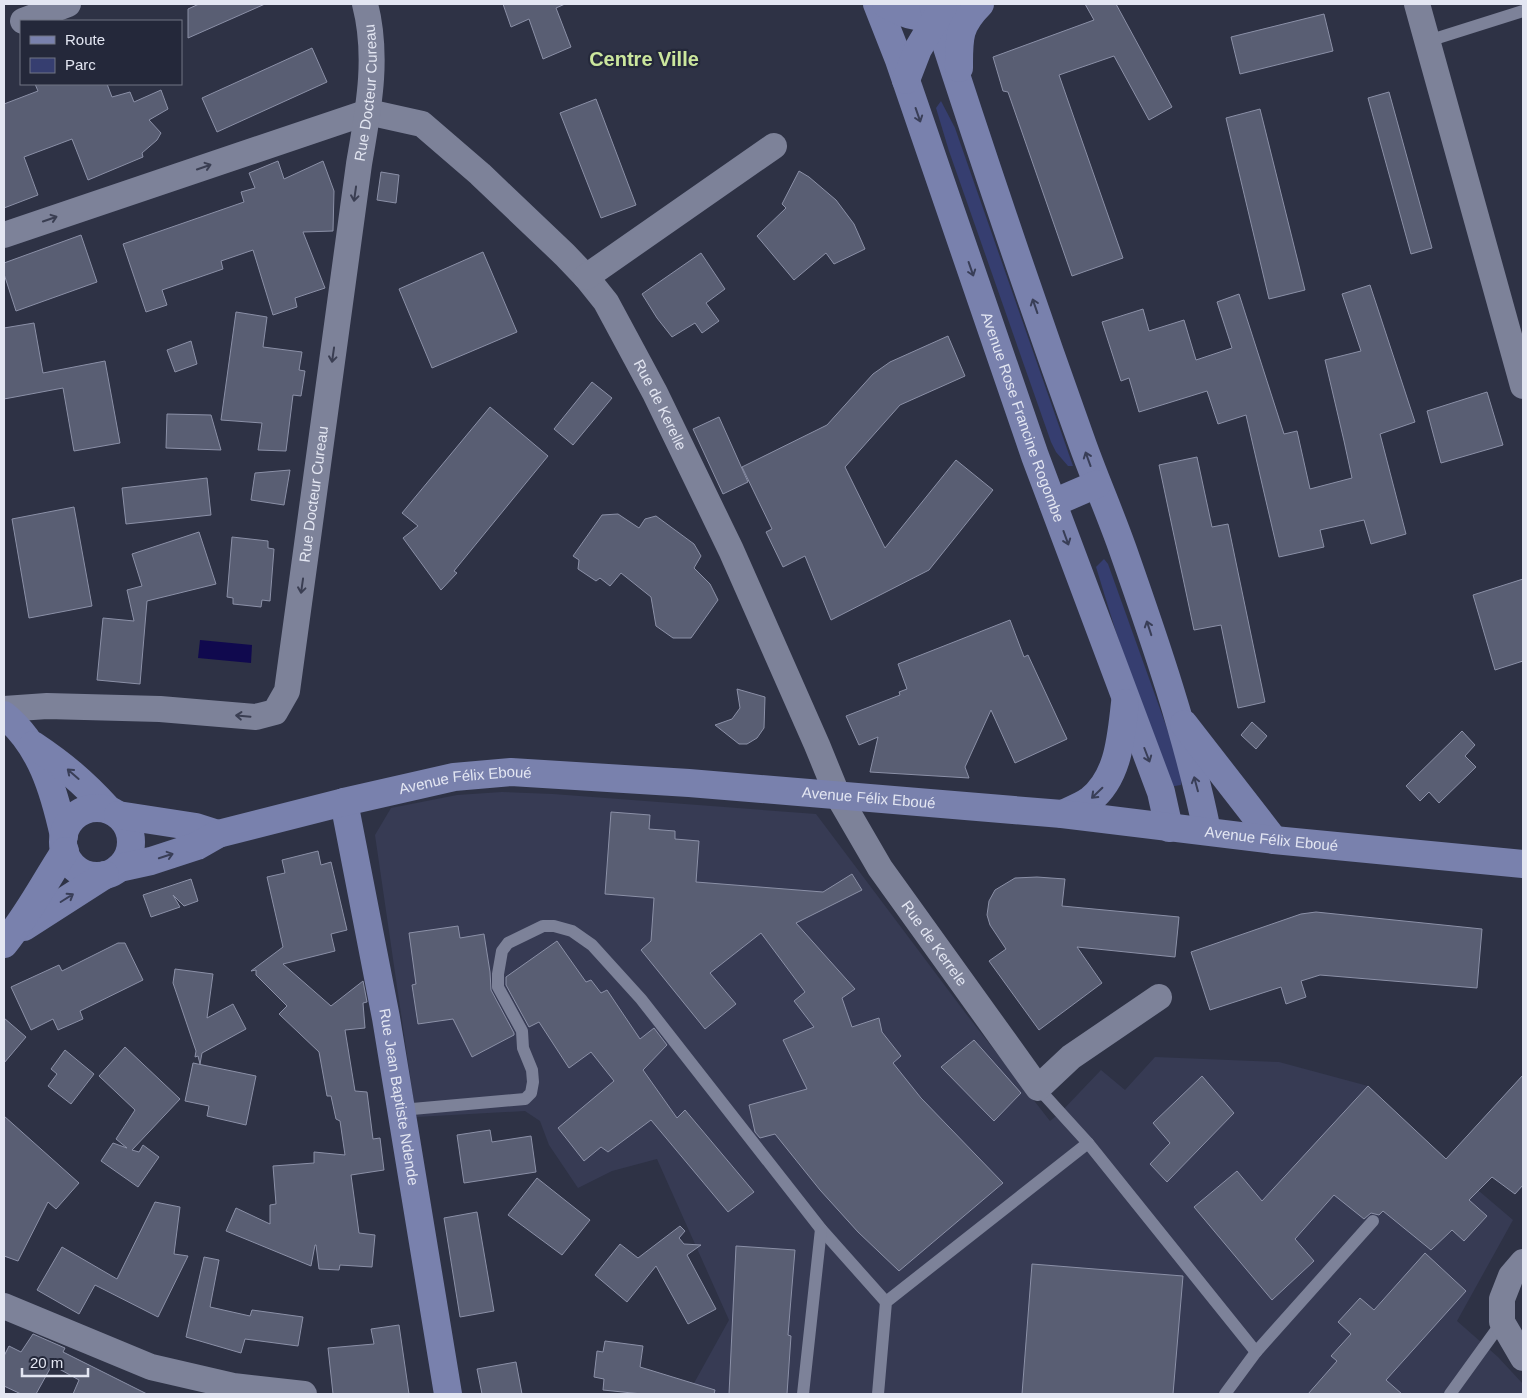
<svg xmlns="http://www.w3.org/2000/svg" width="1527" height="1398" font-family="Helvetica,sans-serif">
  <rect width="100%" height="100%" fill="#2e3245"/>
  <!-- built -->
  <polygon fill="#373b54" points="502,792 553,794 816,814 967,1015 1050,1121 1060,1113 1101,1070 1125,1090 1155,1057 1279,1062 1368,1086 1479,1191 1513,1220 1457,1321 1498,1357 1523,1384 1523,1394 688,1394 729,1320 657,1159 612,1171 578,1188 549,1145 540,1121 525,1111 416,1117 375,835 391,808 457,795"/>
  <!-- green -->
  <g fill="#363e70">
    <polygon points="941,101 955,128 1073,466 1068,466 1056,452 1051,442 949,151 936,108"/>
    <polygon points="1104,559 1108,564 1183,773 1181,785 1169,787 1115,629 1096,567"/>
  </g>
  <!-- water -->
  <polygon fill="#10094e" points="200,640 252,645 251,663 198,658"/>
  <!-- building -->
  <g fill="#595e73" stroke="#8b90a7">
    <polygon points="199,4 265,4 188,38 188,9"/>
    <polygon points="503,4 565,4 556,8 571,47 543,59 529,19 511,27"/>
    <polygon points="1085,4 1116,4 1172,107 1149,120 1114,56 1059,75 1123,258 1072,276 1008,92 1003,91 993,57 1094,20"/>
    <polygon points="1324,14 1333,51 1240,74 1231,37"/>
    <polygon points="312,48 327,82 217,132 202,98"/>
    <polygon points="35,84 107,84 112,97 130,92 134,102 161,90 168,109 149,120 161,133 157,140 142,153 143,157 88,180 72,139 24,157 38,195 4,208 4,104 38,91"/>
    <polygon points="1389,92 1432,248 1411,254 1368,98"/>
    <polygon points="596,99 636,205 601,218 560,113"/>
    <polygon points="1260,109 1305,290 1269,299 1226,118"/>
    <polygon points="278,161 284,179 323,161 334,191 333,231 303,232 325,288 295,298 297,307 273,315 253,250 221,261 223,269 162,290 167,305 146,312 123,244 244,202 241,192 255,188 249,173"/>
    <polygon points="799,171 809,177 836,200 854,224 865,249 834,264 826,253 794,280 757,236 786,208 782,204"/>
    <polygon points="381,172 399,175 396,203 377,200"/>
    <polygon points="81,235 97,282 16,311 4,274 4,263"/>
    <polygon points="483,252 517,332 432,368 399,289"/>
    <polygon points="701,253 725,289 706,303 719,321 702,333 695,323 672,337 657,318 642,294"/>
    <polygon points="1370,285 1415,422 1380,434 1406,534 1371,544 1364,520 1320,530 1324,547 1279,557 1246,415 1218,424 1207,391 1139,412 1129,378 1121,381 1102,322 1143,309 1149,331 1184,320 1196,360 1232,348 1217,302 1239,294 1284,434 1297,431 1310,489 1352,478 1344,441 1325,360 1361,351 1342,294"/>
    <polygon points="236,312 267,317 263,347 302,352 299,370 305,371 301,396 293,395 286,451 258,450 262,423 221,420"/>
    <polygon points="34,323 43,373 105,361 120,443 74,451 63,388 4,399 4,328"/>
    <polygon points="948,336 965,376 900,405 845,467 885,548 956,460 993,490 929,570 831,620 805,556 783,567 766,532 772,529 742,467 827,425 873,374 890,362"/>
    <polygon points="191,341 197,364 175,372 167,350"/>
    <polygon points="592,382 612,398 573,445 554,429"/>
    <polygon points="1487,392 1503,445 1441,463 1427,411"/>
    <polygon points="490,407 548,456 454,571 457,573 441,590 403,538 418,526 402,513"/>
    <polygon points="167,414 211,415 221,450 166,448"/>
    <polygon points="719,417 748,482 723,494 693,429"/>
    <polygon points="1197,457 1212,527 1228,524 1265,702 1238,708 1221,625 1194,630 1159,465"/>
    <polygon points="290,470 284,505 251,500 255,473"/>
    <polygon points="207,478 211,515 126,524 122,488"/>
    <polygon points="74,507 92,606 29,618 12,519"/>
    <polygon points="618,514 639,528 645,519 656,516 694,544 701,556 694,568 710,584 718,600 691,638 673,638 656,626 651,597 621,573 610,586 600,578 596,581 578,569 579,560 573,556 602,515"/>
    <polygon points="199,532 216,584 147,601 140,684 97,680 103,618 134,621 127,590 142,586 132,554"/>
    <polygon points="232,537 268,541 268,548 274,549 270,601 262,600 261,607 233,604 233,598 227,597"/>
    <polygon points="1523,579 1523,661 1495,670 1473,595"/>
    <polygon points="1010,620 1024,657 1028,655 1067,739 1015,763 991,710 965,767 969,778 870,772 878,737 859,745 846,716 900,695 899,692 907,689 898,664"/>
    <polygon points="737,689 765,697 764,728 757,738 747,744 739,744 715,725 732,719 740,708"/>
    <polygon points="1252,722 1267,736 1256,749 1241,735"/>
    <polygon points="1462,731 1475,745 1465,756 1476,767 1439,803 1429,792 1420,801 1406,786"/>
    <polygon points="611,812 650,815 649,829 675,831 675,839 699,841 696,882 823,892 852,874 862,890 796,923 855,989 842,998 852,1027 879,1018 882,1032 901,1056 893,1063 921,1098 1003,1183 899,1271 858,1232 820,1190 775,1134 760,1138 755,1132 749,1105 807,1089 783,1040 814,1027 794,1001 805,992 761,933 710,973 736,1004 705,1029 641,950 651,941 654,898 605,894"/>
    <polygon points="318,851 321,865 331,862 347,930 331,934 335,951 283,964 331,1006 363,981 367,1002 363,1003 365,1028 345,1030 355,1091 367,1092 373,1139 380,1138 384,1170 351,1175 359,1233 375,1235 372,1267 340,1265 339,1270 319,1269 316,1245 315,1245 311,1266 226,1231 236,1208 270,1224 270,1205 276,1204 273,1166 314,1163 314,1152 345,1155 340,1121 336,1119 331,1096 327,1096 319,1052 279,1014 287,1006 256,975 256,970 251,971 283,947 267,877 285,873 282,860"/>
    <polygon points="1037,877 1065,879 1062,906 1179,917 1175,957 1077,947 1102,983 1039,1030 989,961 1006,949 990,925 987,915 989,901 995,890 1015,878"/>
    <polygon points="191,879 198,901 184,906 173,895 180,907 151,917 143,895"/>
    <polygon points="1316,912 1482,929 1477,988 1320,975 1301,981 1306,997 1286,1004 1281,987 1210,1010 1191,952 1301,914"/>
    <polygon points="458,926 460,938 484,934 490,972 491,990 514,1033 514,1035 472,1057 453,1019 418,1024 412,985 416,984 409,933"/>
    <polygon points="557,941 586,982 591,980 601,993 607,990 640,1039 654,1028 667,1045 643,1070 677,1118 685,1110 754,1192 728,1212 651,1120 608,1152 601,1147 584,1161 558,1128 614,1081 591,1052 569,1068 539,1022 529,1027 506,985 506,977"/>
    <polygon points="118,943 125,943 143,980 80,1011 83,1019 58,1030 53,1019 31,1030 11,987 59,965 62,971"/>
    <polygon points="175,969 213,974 207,1018 233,1004 246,1029 202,1053 200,1064 198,1056 195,1057 196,1051 173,983"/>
    <polygon points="4,1018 26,1037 4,1063"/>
    <polygon points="974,1040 1021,1093 994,1121 941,1067"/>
    <polygon points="125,1047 180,1099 132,1150 139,1152 143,1145 159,1157 138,1187 101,1161 113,1143 127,1148 116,1139 135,1110 99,1076"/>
    <polygon points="65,1050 94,1074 71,1104 48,1086 57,1074 51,1069"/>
    <polygon points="193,1063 256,1076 246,1125 207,1116 209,1106 185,1101"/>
    <polygon points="1523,1075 1523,1185 1515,1194 1492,1177 1469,1200 1487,1216 1464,1241 1452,1230 1431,1250 1383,1211 1379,1215 1371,1213 1364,1219 1334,1195 1295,1239 1314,1261 1272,1300 1194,1207 1237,1171 1262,1201 1368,1086 1446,1159"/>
    <polygon points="1202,1076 1234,1113 1167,1182 1150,1164 1170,1143 1153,1123"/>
    <polygon points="4,1116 79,1183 56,1209 48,1202 18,1261 4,1256"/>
    <polygon points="490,1130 492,1142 531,1136 536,1172 464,1183 457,1135"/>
    <polygon points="537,1178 590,1220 562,1255 508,1215"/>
    <polygon points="155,1202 180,1207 174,1254 188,1256 158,1317 95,1285 79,1314 37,1290 62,1247 117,1279"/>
    <polygon points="477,1212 494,1311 460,1317 444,1218"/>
    <polygon points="680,1226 685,1231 679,1238 684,1244 701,1245 687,1255 716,1309 688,1324 656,1266 627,1302 595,1275 620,1244 638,1258"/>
    <polygon points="736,1246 795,1250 788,1335 791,1336 787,1394 729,1394"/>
    <polygon points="1425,1253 1466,1291 1386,1380 1402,1394 1308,1394 1337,1361 1331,1356 1351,1334 1338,1322 1360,1298 1374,1310"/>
    <polygon points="204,1257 219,1260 210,1307 250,1316 252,1310 303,1317 298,1346 245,1339 241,1353 186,1337"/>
    <polygon points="1032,1264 1183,1276 1173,1394 1022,1394"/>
    <polygon points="399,1325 409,1394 333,1394 328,1348 374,1344 371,1329"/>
    <polygon points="33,1334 65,1348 63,1352 147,1394 73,1394 79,1380 52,1365 36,1394 21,1394 4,1386 4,1356 9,1346 21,1352"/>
    <polygon points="605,1341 643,1346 640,1367 715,1390 714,1394 642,1394 603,1390 604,1379 594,1377 597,1351 603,1352"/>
    <polygon points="516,1362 522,1394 482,1394 477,1369"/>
  </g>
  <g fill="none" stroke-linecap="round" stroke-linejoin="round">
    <!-- lane -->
    <g stroke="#7d8299" stroke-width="12">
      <polyline points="1428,41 1523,11"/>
      <polyline points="1038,1088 1088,1143 1256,1352"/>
      <polyline points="401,1110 525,1099 531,1093 533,1082 532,1070 523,1048 522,1031 498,987 498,974 502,951 508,943 543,926 554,926 572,931 592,945 641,999 821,1229 886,1302"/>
      <polyline points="803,1394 821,1229"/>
      <polyline points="878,1394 886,1302 1088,1143"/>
      <polyline points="1225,1394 1256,1352 1373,1221"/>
      <polyline points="1450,1394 1502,1322"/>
    </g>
    <!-- street -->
    <g stroke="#7d8299" stroke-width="26">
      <polyline points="1417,4 1523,386"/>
      <polyline points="23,21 68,4"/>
      <path id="s1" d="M368 112 422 124 480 174 565 255 586 277 606 302 655 393 731 550 817 745 837 794 880 868 1038 1088 1071 1057 1159 997"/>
      <polyline points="4,235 368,112"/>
      <polyline points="586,277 774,146"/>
      <path id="s2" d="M4 709 47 706 160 709 256 717 275 712 287 691 359 164C368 111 379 58 365 4"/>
      <polyline points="1523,1262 1511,1276 1502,1299 1502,1322 1523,1358"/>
      <polyline points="4,1306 151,1367 233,1386 304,1394"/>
    </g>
    <!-- secondary -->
    <g stroke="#7981ad" stroke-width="28">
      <path id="s3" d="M877 4 899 60 1035 456 1161 792 1169 828"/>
      <path d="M886 4C912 19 923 18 953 17"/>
      <path d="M933 4C980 150 1029 295 1081 440 1094 477 1110 513 1123 550 1155 641 1188 737 1207 831"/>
      <path d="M959 68C959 38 958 26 980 4"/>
      <polyline points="906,80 918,49 943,7"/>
      <polyline points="1053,503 1097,484"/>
      <path d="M4 715C41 745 54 791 64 836"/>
      <polyline points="1184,724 1274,840"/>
      <path d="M33 745C63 765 83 782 107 808"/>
      <path id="s4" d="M344 802 386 1018 448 1394"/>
      <circle cx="97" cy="842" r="34"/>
      <path d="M1062 814C1071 810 1082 806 1090 800 1119 777 1121 737 1125 703"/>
      <polyline points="118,815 196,827 218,834"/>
      <path id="s5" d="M119 868 151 861 197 846 218 834 344 802 454 777 511 772 689 783 1062 814 1274 840 1523 864"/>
      <polyline points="24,927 105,875"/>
      <path d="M4 944C28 915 44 883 65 851"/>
    </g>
  </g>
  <!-- one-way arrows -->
  <defs><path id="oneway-shaft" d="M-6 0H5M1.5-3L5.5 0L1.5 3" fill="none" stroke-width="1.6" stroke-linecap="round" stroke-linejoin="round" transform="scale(1.25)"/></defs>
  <g stroke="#393e57">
    <use href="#oneway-shaft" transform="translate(918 115) rotate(71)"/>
    <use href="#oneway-shaft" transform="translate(971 269) rotate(71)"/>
    <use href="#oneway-shaft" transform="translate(1035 306) rotate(-109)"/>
    <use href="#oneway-shaft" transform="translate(1088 459) rotate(-110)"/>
    <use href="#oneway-shaft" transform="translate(1066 538) rotate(70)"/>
    <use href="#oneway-shaft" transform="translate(1149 628) rotate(-108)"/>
    <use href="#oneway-shaft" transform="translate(1147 755) rotate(69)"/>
    <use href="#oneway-shaft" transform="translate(73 774) rotate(-139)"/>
    <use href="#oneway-shaft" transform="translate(1196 784) rotate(-105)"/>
    <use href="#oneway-shaft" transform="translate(1097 793) rotate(136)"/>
    <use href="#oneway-shaft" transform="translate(166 856) rotate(-18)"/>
    <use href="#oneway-shaft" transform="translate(67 898) rotate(-32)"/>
  </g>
  <g stroke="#3a3e52">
    <use href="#oneway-shaft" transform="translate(204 167) rotate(-19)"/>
    <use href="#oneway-shaft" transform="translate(355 194) rotate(98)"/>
    <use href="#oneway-shaft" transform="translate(50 219) rotate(-19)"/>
    <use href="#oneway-shaft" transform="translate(333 355) rotate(98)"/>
    <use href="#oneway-shaft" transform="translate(302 586) rotate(98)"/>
    <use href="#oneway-shaft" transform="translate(243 716) rotate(-175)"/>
  </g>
  <g text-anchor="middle" stroke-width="4.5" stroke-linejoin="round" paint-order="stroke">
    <!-- street labels -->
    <g font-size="15" fill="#e3e6f2" stroke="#24283a">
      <text dy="5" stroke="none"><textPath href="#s2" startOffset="900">Rue Docteur Cureau</textPath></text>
      <text dy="5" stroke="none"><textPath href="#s1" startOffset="428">Rue de Kerelle</textPath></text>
      <text dy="5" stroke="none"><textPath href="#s3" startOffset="438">Avenue Rose Francine Rogombe</textPath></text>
      <text dy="5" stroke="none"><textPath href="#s2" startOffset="495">Rue Docteur Cureau</textPath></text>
      <text dy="5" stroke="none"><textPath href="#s5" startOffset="359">Avenue Félix Eboué</textPath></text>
      <text dy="5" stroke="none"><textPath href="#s5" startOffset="764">Avenue Félix Eboué</textPath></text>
      <text dy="5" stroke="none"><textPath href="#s5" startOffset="1169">Avenue Félix Eboué</textPath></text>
      <text dy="5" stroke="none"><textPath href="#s1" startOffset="1034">Rue de Kerrele</textPath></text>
      <text dy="5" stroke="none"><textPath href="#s4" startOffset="300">Rue Jean Baptiste Ndende</textPath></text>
    </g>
    <!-- district labels -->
    <g font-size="20" font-weight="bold" fill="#cbe69d" stroke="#24283a">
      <text x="644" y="66">Centre Ville</text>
    </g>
  </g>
  <!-- border -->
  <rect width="1527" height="1398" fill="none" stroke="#e3e6f2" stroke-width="10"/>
  <!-- legend -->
  <rect x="20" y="20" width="162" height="65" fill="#24283a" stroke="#707484"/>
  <rect x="30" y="36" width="25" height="8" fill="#7981ad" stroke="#707484"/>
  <text x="65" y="45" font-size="15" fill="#e3e6f2">Route</text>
  <rect x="30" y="58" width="25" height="15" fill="#363e70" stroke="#707484"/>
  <text x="65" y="70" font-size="15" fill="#e3e6f2">Parc</text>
  <!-- scale -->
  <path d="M22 1368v8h66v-8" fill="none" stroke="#e3e6f2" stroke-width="2.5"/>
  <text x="30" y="1368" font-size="15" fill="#e3e6f2" stroke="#24283a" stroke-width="4" paint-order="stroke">20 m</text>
</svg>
